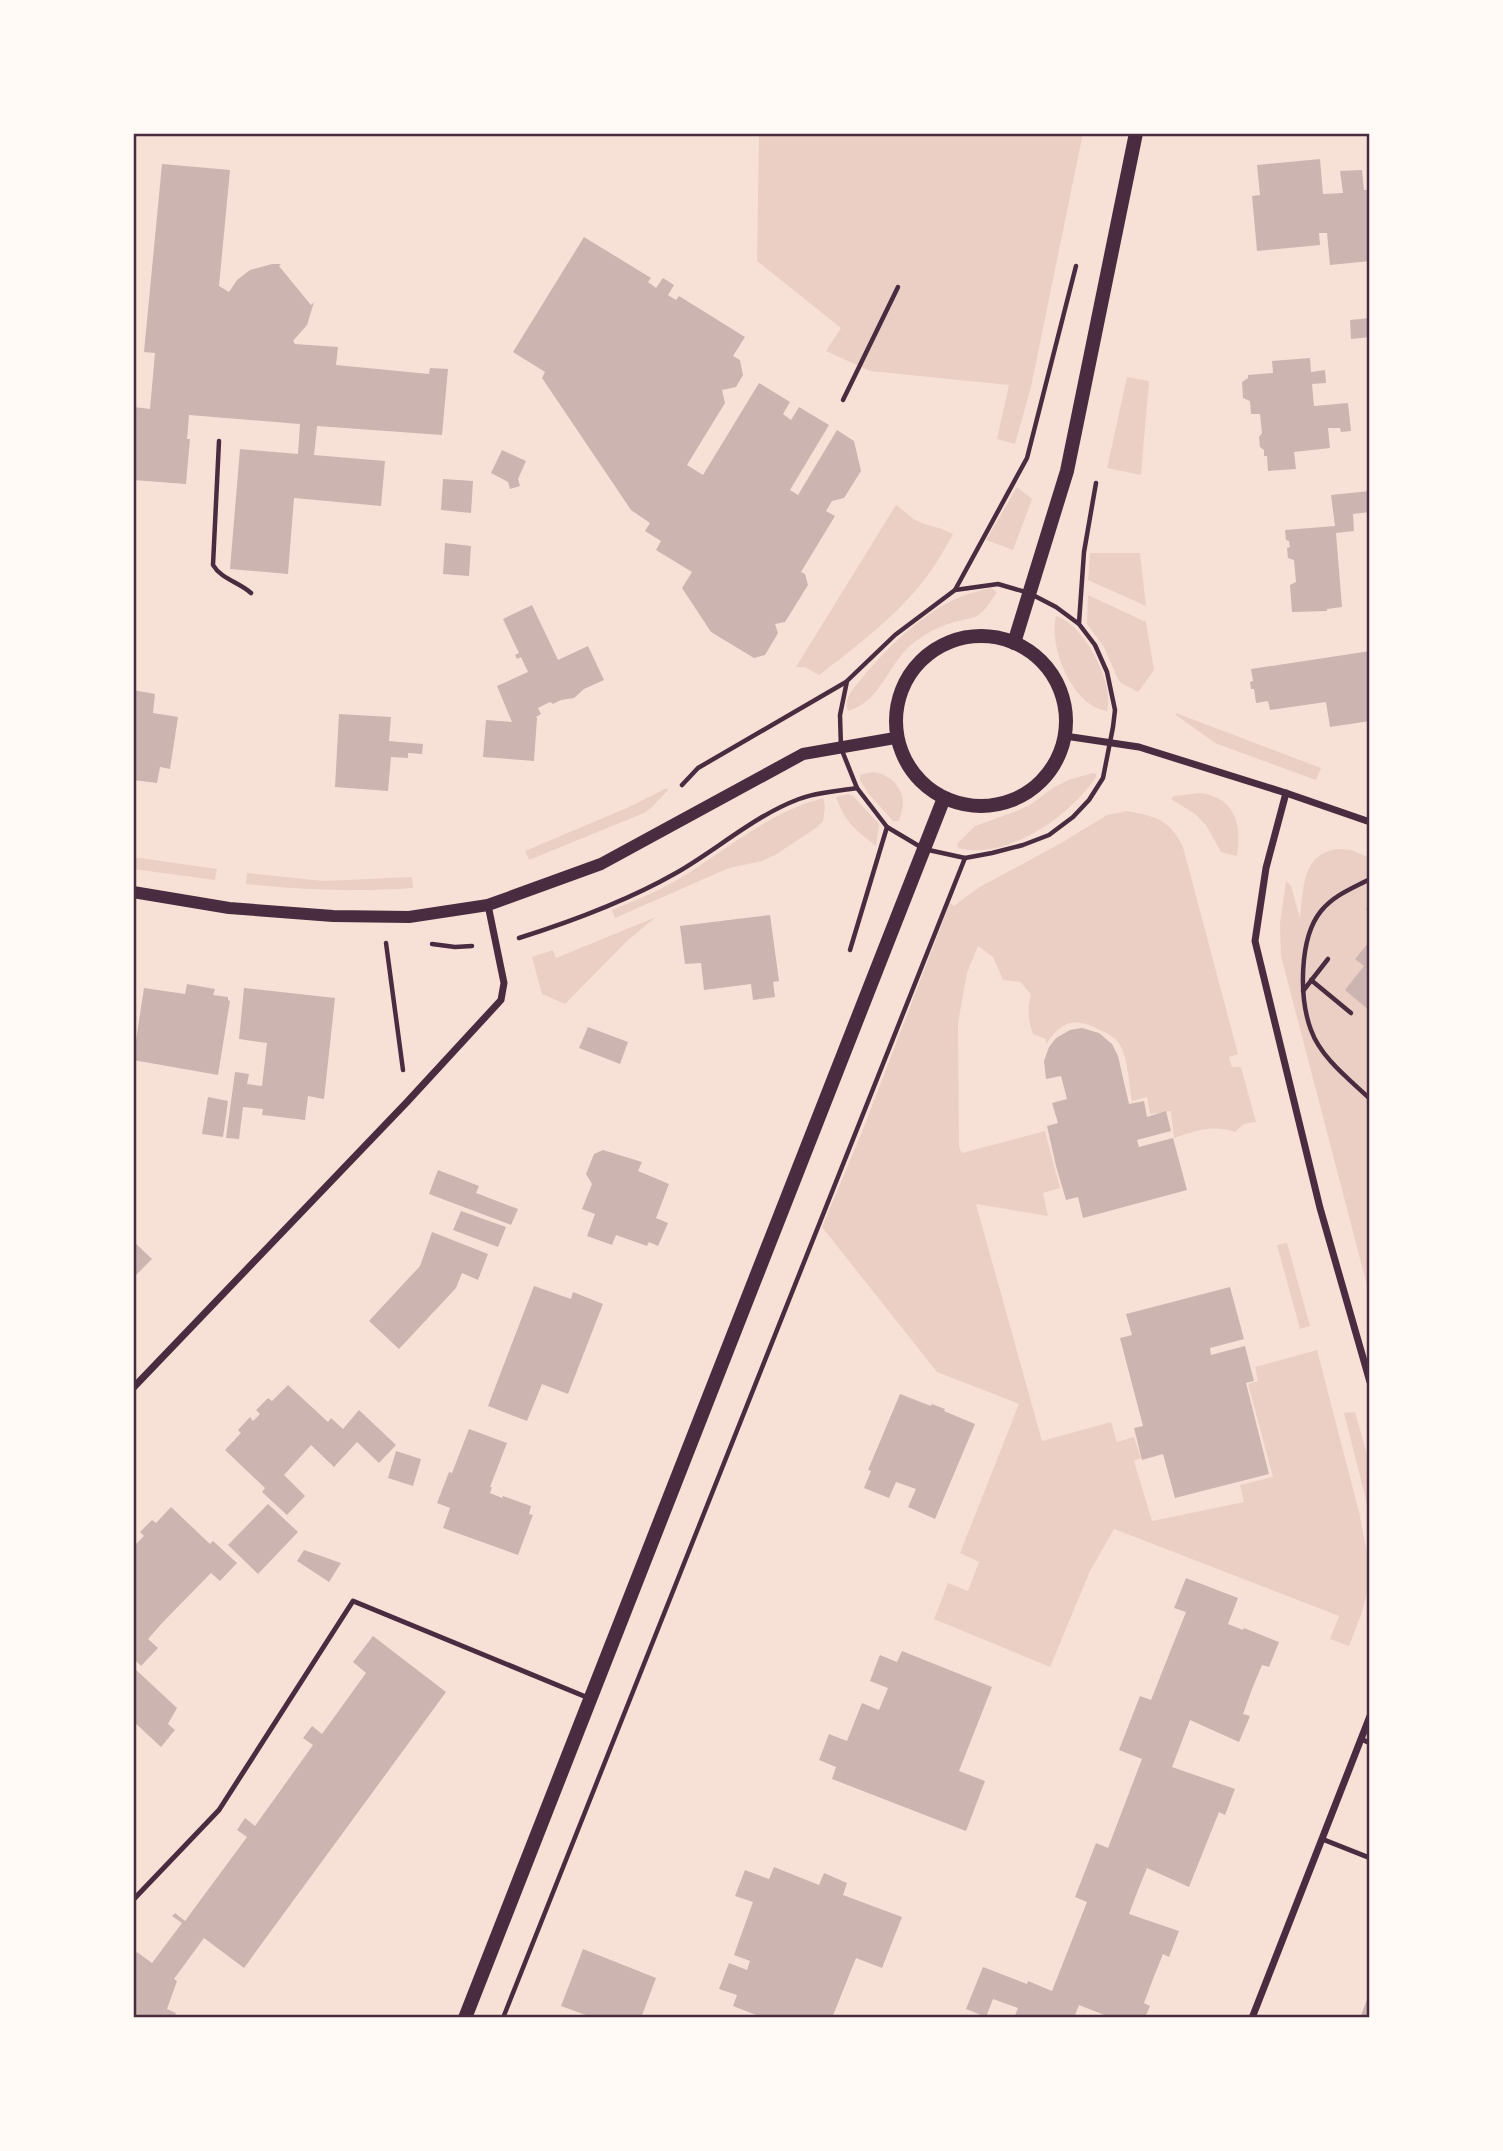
<svg xmlns="http://www.w3.org/2000/svg" width="1503" height="2151" font-family="'DejaVu Sans',sans-serif">
  <rect width="100%" height="100%" fill="#f7e1d7"/>
  <!-- green -->
  <g fill="#ebcfc5">
    <polygon points="759,133 1083,133 1031,387 1015,444 997,439 1009,385 870,371 826,351 841,328 757,261"/>
    <polygon points="1127,377 1149,381 1141,475 1107,468"/>
    <polygon points="1017,487 1032,499 1013,550 986,540"/>
    <path d="M896 505C903 509 908 516 915 520 927 526 941 527 953 534 945 548 937 563 927 576 900 613 856 647 819 675L805 667H796Z"/>
    <polygon points="1090,553 1140,553 1146,606 1088,580"/>
    <path d="M990 588 993 589 997 592C991 601 985 612 975 617 969 619 961 620 954 622 938 627 924 634 911 645 887 666 881 701 848 711 843 698 854 688 862 678 887 647 930 606 968 594 975 592 983 590 990 588Z"/>
    <polygon points="1088,595 1146,622 1154,670 1138,692 1121,683 1118,679 1104,647 1087,624"/>
    <path d="M1056 616C1084 624 1115 684 1107 711 1073 707 1048 647 1056 616Z"/>
    <polygon points="1176,713 1321,768 1316,780 1215,743 1176,715"/>
    <path d="M872 772C888 773 903 786 903 803 903 809 900 816 899 821H893L868 793 860 780V775Z"/>
    <path d="M1093 773 1096 774V777C1070 816 1007 861 958 848L957 844 975 826 1014 812 1030 805 1053 788 1068 780Z"/>
    <polygon points="667,788 668,790 651,808 644,813 529,860 525,851 629,807"/>
    <path d="M1201 793C1236 798 1242 826 1237 856L1221 852 1206 825 1195 814 1171 799 1174 796Z"/>
    <path d="M848 794 853 796 879 824 876 846C855 830 845 822 836 797Z"/>
    <path d="M823 798 825 807 823 821 816 828 775 855 762 861 729 868 615 918 612 910C634 901 656 892 677 880 725 851 767 813 823 798Z"/>
    <path d="M1127 811C1156 816 1170 820 1183 847L1238 1054 1229 1057 1232 1067H1241L1256 1122 1244 1124 1235 1132C1214 1124 1194 1131 1174 1138L1171 1111 1150 1114 1147 1097 1132 1101C1129 1085 1128 1060 1121 1047 1117 1038 1109 1034 1100 1030 1074 1017 1063 1020 1046 1044V1039L1033 1034C1028 1020 1027 1009 1031 995L1021 982 1003 980 993 957 978 946 967 973 958 1023 959 1147 962 1153 1045 1131 1060 1188 1043 1193 1048 1216 976 1204 1042 1441 1111 1422 1117 1442 1134 1437 1141 1458 1134 1461 1152 1521 1244 1502 1240 1485 1273 1477 1248 1384 1258 1381 1255 1367 1317 1350 1359 1512 1369 1563V1585L1362 1612 1349 1646 1330 1639 1339 1616 1114 1529 1090 1571 1050 1667 934 1619 948 1583 968 1591 979 1562 960 1553 1019 1404 937 1372 822 1227 862 1132 950 903 954 906 978 888 1061 843 1107 815Z"/>
    <path d="M1339 849 1351 850 1370 858V1297L1281 956 1280 924 1286 881 1291 886 1300 918C1304 889 1301 853 1339 849Z"/>
    <polygon points="133,857 217,869 215,880 133,869"/>
    <path d="M247 873 324 881 412 877 413 888C357 892 302 890 246 884Z"/>
    <polygon points="656,917 628,940 565,1004 542,994 532,957 553,950 556,958"/>
    <polygon points="1287,1243 1310,1326 1300,1329 1277,1245"/>
    <polygon points="1355,1412 1370,1465 1370,1516 1344,1413"/>
  </g>
  <!-- building -->
  <g fill="#ccb4b1">
    <polygon points="1320,159 1323,194 1343,193 1340,171 1362,170 1364,190 1370,190 1370,261 1330,265 1327,233 1319,233 1320,245 1257,251 1252,196 1260,195 1257,165"/>
    <polygon points="162,164 230,170 219,286 229,292 237,280 250,270 272,264 281,264 279,266 311,305 314,302 307,325 293,341 295,344 338,347 336,365 429,374 430,368 448,369 442,435 317,426 314,455 385,461 381,506 294,498 288,574 230,569 240,449 298,454 300,424 189,415 187,439 190,439 186,484 133,480 134,407 150,409 155,353 144,352"/>
    <polygon points="584,237 651,278 648,282 656,288 663,278 674,285 668,295 676,300 679,296 745,337 733,356 740,360 743,375 736,387 722,390 725,403 687,465 703,475 759,383 790,402 783,414 791,420 799,407 829,425 790,490 798,495 837,430 854,441 861,471 844,498 832,501 826,511 835,516 801,572 805,574 808,585 785,622 775,624 778,633 765,655 754,658 711,632 682,588 692,572 656,550 661,541 645,531 650,523 631,510 542,378 545,372 513,352"/>
    <polygon points="1370,318 1370,337 1351,339 1350,320"/>
    <polygon points="1310,358 1311,372 1325,370 1326,383 1312,384 1314,406 1348,403 1351,431 1341,432 1340,428 1328,428 1330,448 1294,452 1296,469 1268,471 1267,456 1264,456 1264,450 1260,447 1259,437 1262,433 1260,414 1251,414 1250,401 1243,398 1242,382 1248,378 1248,375 1273,373 1272,361"/>
    <polygon points="502,450 526,461 518,479 520,486 510,489 508,482 491,473"/>
    <polygon points="443,479 473,481 471,513 441,510"/>
    <polygon points="1370,491 1370,512 1353,514 1354,531 1336,533 1342,607 1327,609 1327,611 1292,612 1290,585 1296,582 1294,560 1288,558 1287,548 1290,547 1289,541 1286,540 1285,530 1335,526 1331,495"/>
    <polygon points="445,543 471,546 469,576 443,574"/>
    <polygon points="532,605 558,660 588,646 604,680 584,689 574,698 561,700 553,704 550,702 538,708 541,714 536,717 537,718 534,761 483,757 486,720 512,722 497,686 528,672 521,657 517,659 515,655 519,653 503,619"/>
    <polygon points="1370,651 1370,685 1368,685 1370,721 1330,727 1326,702 1270,710 1268,701 1256,703 1254,689 1251,689 1250,682 1253,681 1251,669"/>
    <polygon points="133,690 155,694 153,713 178,717 170,769 160,767 157,783 133,780"/>
    <polygon points="339,714 391,717 389,741 423,744 422,754 408,753 408,758 391,757 388,791 335,787"/>
    <polygon points="770,915 779,981 773,982 775,997 753,1000 751,984 704,990 701,963 685,964 680,926"/>
    <polygon points="1370,941 1370,1011 1345,990 1364,966 1355,959"/>
    <polygon points="187,984 215,989 213,995 228,997 228,1000 230,1001 218,1075 133,1060 144,988 185,994"/>
    <polygon points="244,988 335,998 324,1099 308,1096 305,1120 262,1115 263,1109 243,1107 239,1139 226,1138 235,1072 249,1074 247,1084 262,1086 267,1043 239,1039"/>
    <polygon points="588,1027 628,1042 620,1064 579,1048"/>
    <polygon points="1082,1028 1099,1033 1112,1044 1118,1056 1129,1104 1144,1101 1147,1117 1166,1111 1171,1131 1137,1140 1139,1147 1173,1138 1187,1190 1083,1218 1078,1197 1066,1200 1056,1166 1047,1126 1058,1123 1052,1103 1067,1099 1061,1076 1046,1079 1044,1061 1049,1047 1056,1038 1070,1030"/>
    <polygon points="208,1097 228,1101 223,1137 202,1134"/>
    <polygon points="603,1150 642,1162 638,1171 669,1184 656,1218 668,1223 658,1246 649,1242 647,1246 616,1235 612,1245 587,1236 595,1214 582,1209 592,1184 586,1174 594,1154"/>
    <polygon points="438,1170 479,1186 476,1193 518,1209 511,1225 429,1194"/>
    <polygon points="461,1211 506,1227 498,1247 453,1230"/>
    <polygon points="432,1232 488,1254 478,1280 462,1273 456,1288 399,1349 369,1321 420,1266"/>
    <polygon points="133,1241 152,1259 133,1278"/>
    <polygon points="534,1286 571,1299 573,1292 603,1304 568,1394 542,1384 527,1421 488,1406"/>
    <polygon points="1230,1287 1244,1339 1210,1348 1211,1355 1245,1346 1254,1381 1246,1383 1269,1474 1175,1498 1163,1454 1142,1460 1134,1428 1143,1426 1120,1338 1132,1335 1126,1314"/>
    <polygon points="288,1385 328,1422 331,1418 343,1429 359,1410 396,1445 379,1463 357,1442 334,1467 311,1445 284,1475 305,1496 287,1515 262,1492 265,1488 225,1450 241,1433 238,1430 250,1417 253,1421 260,1414 256,1410 268,1398 272,1401"/>
    <polygon points="900,1394 931,1406 932,1404 945,1409 944,1411 975,1424 935,1519 908,1507 916,1489 896,1482 889,1498 864,1488 871,1471 868,1470"/>
    <polygon points="469,1429 507,1443 490,1487 492,1487 490,1493 502,1498 503,1496 531,1506 529,1514 533,1515 518,1555 443,1528 450,1508 437,1503 449,1472 452,1473"/>
    <polygon points="396,1451 421,1459 413,1486 388,1478"/>
    <polygon points="268,1504 298,1532 258,1574 228,1545"/>
    <polygon points="171,1507 210,1544 213,1541 237,1563 220,1581 211,1573 163,1622 148,1639 158,1648 141,1666 133,1658 133,1547 144,1536 140,1532 152,1520 156,1523"/>
    <polygon points="304,1550 341,1563 329,1582 297,1561"/>
    <polygon points="1186,1578 1238,1598 1228,1624 1243,1630 1244,1628 1279,1642 1269,1667 1262,1665 1252,1689 1243,1714 1250,1716 1239,1742 1190,1720 1172,1767 1235,1789 1225,1815 1219,1812 1189,1887 1147,1868 1138,1890 1129,1914 1179,1931 1169,1957 1163,1954 1153,1979 1144,2003 1150,2006 1145,2018 1106,2018 1107,2016 1079,2005 1074,2018 1014,2018 1018,2008 993,1999 986,2017 966,2009 983,1967 1027,1984 1028,1981 1052,1991 1087,1902 1075,1897 1096,1843 1108,1848 1142,1759 1119,1750 1140,1696 1151,1700 1168,1657 1186,1612 1174,1608"/>
    <polygon points="373,1636 446,1692 244,1968 204,1938 174,1979 177,1981 167,2009 176,2013 174,2018 133,2018 133,1958 137,1952 152,1963 182,1923 172,1916 175,1913 185,1921 247,1837 237,1830 245,1818 255,1826 313,1745 303,1738 312,1726 322,1734 366,1673 353,1662"/>
    <polygon points="902,1651 992,1687 959,1771 985,1781 966,1831 832,1779 836,1767 819,1760 829,1734 847,1741 862,1703 879,1710 888,1688 870,1681 879,1657 880,1655 897,1662"/>
    <polygon points="133,1667 177,1708 168,1724 175,1730 161,1747 133,1721"/>
    <polygon points="774,1867 819,1885 824,1873 847,1883 843,1895 902,1917 882,1968 856,1958 832,2018 764,2018 733,2006 737,1995 719,1989 729,1963 747,1970 750,1961 734,1955 753,1902 735,1896 745,1870 769,1879"/>
    <polygon points="583,1949 656,1978 641,2018 594,2018 561,2006"/>
    <polygon points="1370,1992 1370,2018 1360,2018"/>
  </g>
  <g fill="none" stroke-linecap="round" stroke-linejoin="round">
    <!-- path -->
    <g stroke="#4a2c40" stroke-width="4.5">
      <polyline points="843,400 898,287"/>
      <path d="M219 441 213 565C221 579 239 582 251 593"/>
      <polygon points="998,584 1029,593 1056,607 1079,624 1095,645 1107,672 1115,710 1113,727 1103,778 1089,800 1073,817 1049,835 1023,845 992,853 965,858 924,849 887,827 857,788 841,748 840,715 847,681 895,635 955,590"/>
      <polyline points="955,590 1027,458 1076,266"/>
      <polyline points="1079,623 1084,552 1096,483"/>
      <polyline points="682,785 698,768 846,682"/>
      <path d="M1370 879C1353 888 1334 895 1321 911 1299 938 1299 998 1311 1030 1321 1058 1349 1079 1370 1099"/>
      <polyline points="1369,909 1370,907"/>
      <path d="M519 938C573 921 627 901 676 873 718 849 754 816 799 799 817 792 839 791 857 788"/>
      <polyline points="386,943 403,1070"/>
      <polyline points="432,944 455,947 472,946"/>
      <polyline points="850,950 887,827"/>
      <polyline points="1311,980 1351,1013"/>
      <polyline points="1303,991 1328,959"/>
      <polyline points="503,2018 965,858"/>
    </g>
    <!-- service -->
    <g stroke="#4a2c40" stroke-width="5">
      <polyline points="1361,1739 1370,1743"/>
      <polyline points="1322,1839 1370,1858"/>
      <polyline points="133,1900 219,1810 353,1601 591,1699"/>
    </g>
    <!-- minor -->
    <g stroke="#4a2c40" stroke-width="7">
      <polyline points="1065,736 1139,747 1286,793 1370,822"/>
      <polyline points="1286,793 1266,868 1255,941 1320,1208 1370,1382"/>
      <polyline points="133,1388 407,1102 501,1000 504,983 488,905"/>
      <polyline points="1252,2018 1370,1716"/>
    </g>
    <!-- tertiary -->
    <polyline stroke="#4a2c40" stroke-width="12" points="133,892 229,908 333,916 409,917 488,905 601,864 803,754 895,738"/>
    <!-- secondary -->
    <g stroke="#4a2c40" stroke-width="14">
      <circle cx="981" cy="721" r="85"/>
      <polyline points="1014,643 1067,471 1136,133"/>
      <polyline points="465,2018 944,798"/>
    </g>
  </g>
  <!-- border -->
  <rect width="1503" height="2151" fill="none" stroke="#fffaf5" stroke-width="270"/>
  <rect x="135" y="135" width="1233" height="1881" fill="none" stroke="#4a2c40" stroke-width="2.5"/>
</svg>
